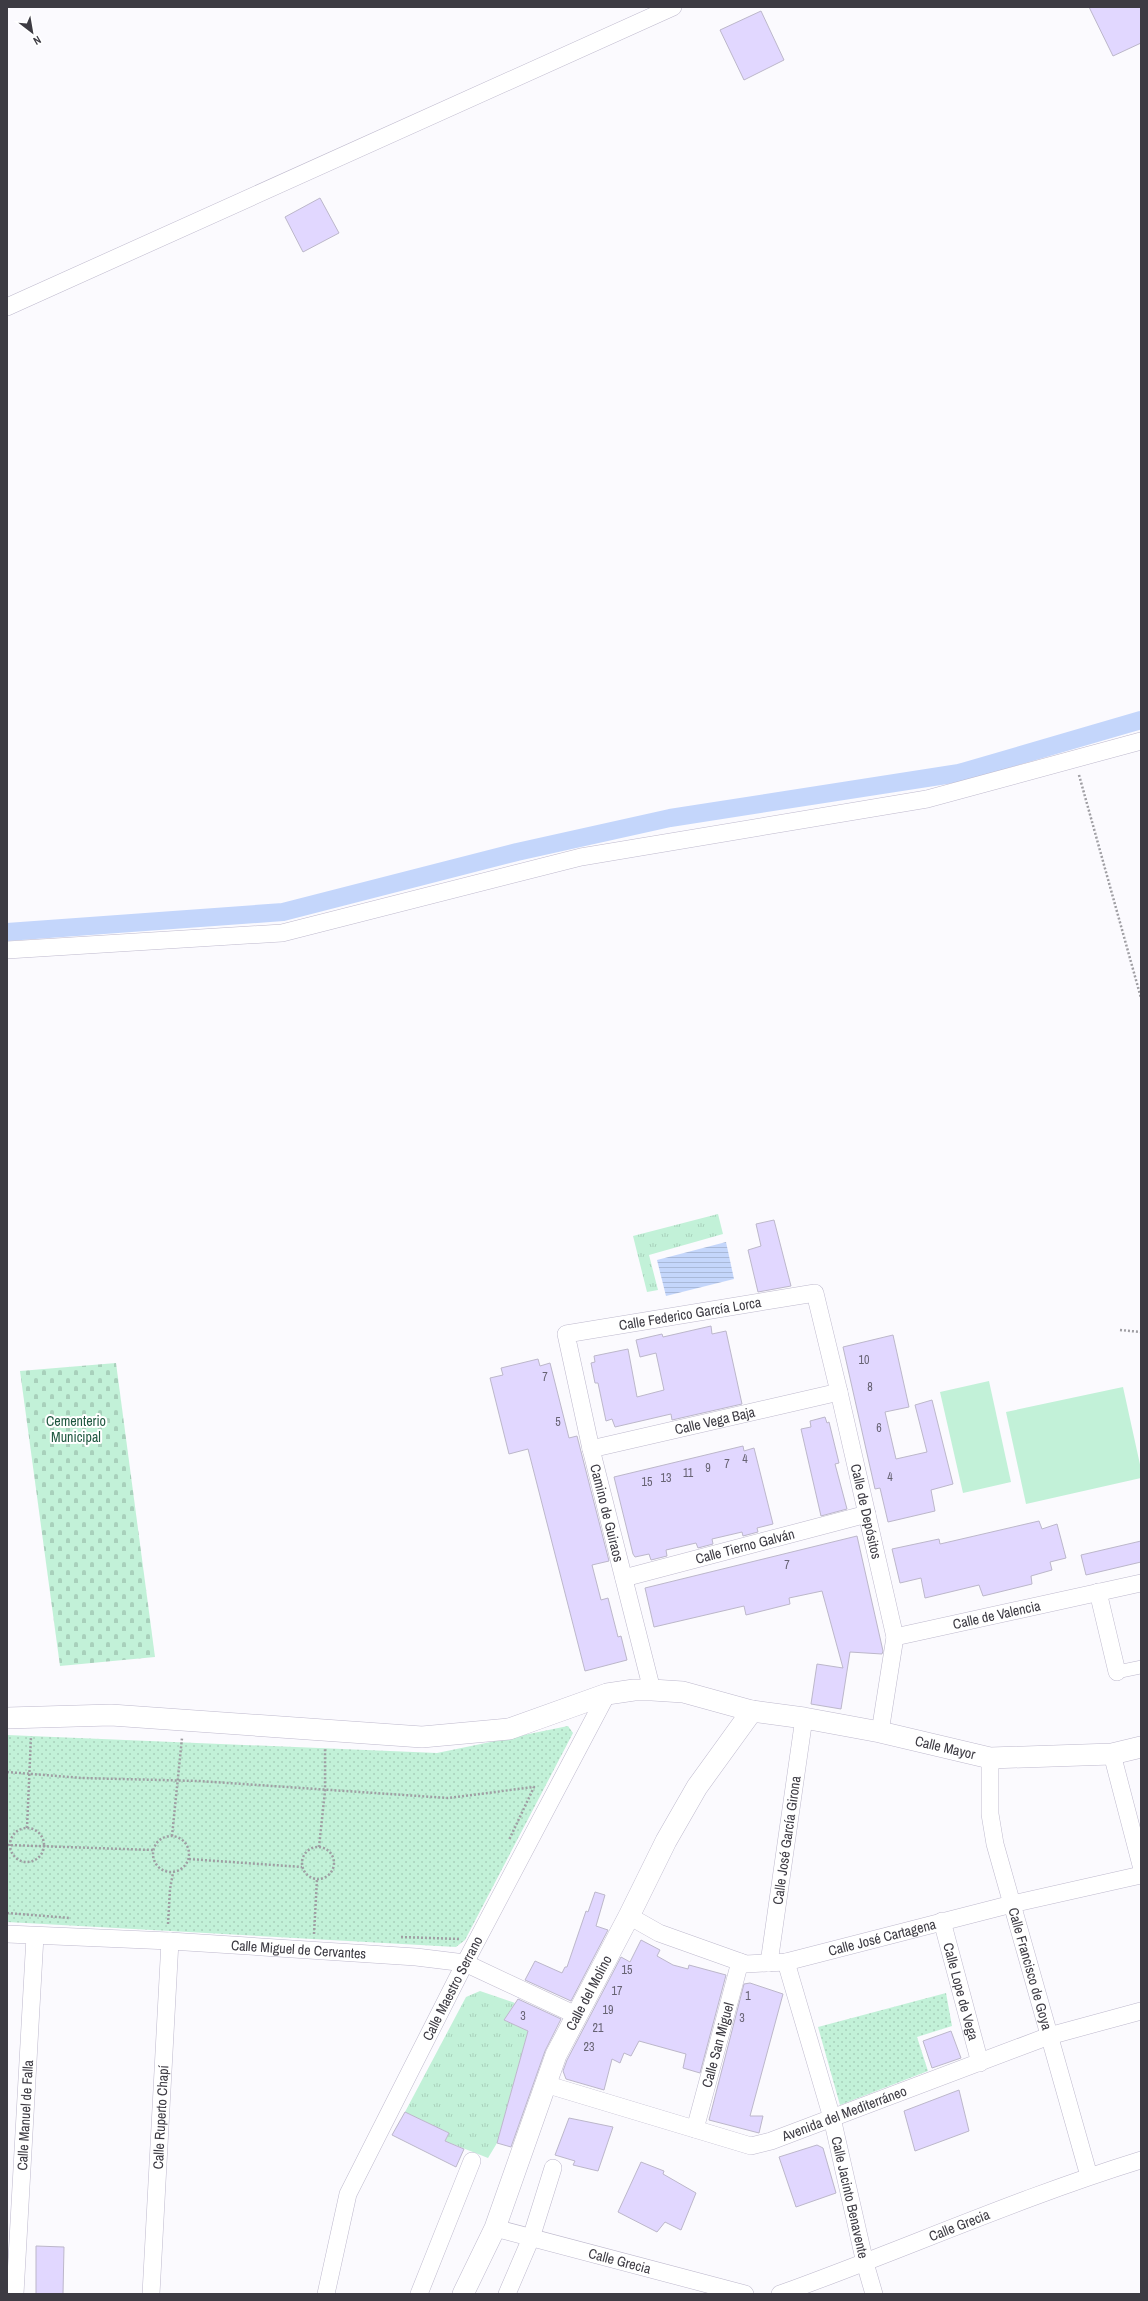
<svg xmlns="http://www.w3.org/2000/svg" width="1148" height="2301" font-family="'Archivo Narrow',sans-serif">
  <defs>
    <pattern id="grass-tufts" width="24" height="20" patternUnits="userSpaceOnUse"><rect width="24" height="20" fill="#c2f1d8"/><path d="M3 7l-1-3M5 7V3M7 7l1-3M15 17l-1-3M17 17v-4M19 17l1-3" fill="none" stroke="#a8d0bb"/></pattern>
    <pattern id="cemetery-stones" width="16" height="16" patternUnits="userSpaceOnUse"><rect width="16" height="16" fill="#c2f1d8"/><path d="M2 7V4a2 2 0 0 1 4 0v3zM10 15v-3a2 2 0 0 1 4 0v3z" fill="#a8d0bb"/></pattern>
    <pattern id="park-dots" width="8" height="8" patternUnits="userSpaceOnUse"><rect width="8" height="8" fill="#c2f1d8"/><path d="M2 2h.1M6 6h.1" fill="none" stroke="#a8d0bb" stroke-width="1.8" stroke-linecap="round"/></pattern>
    <pattern id="water-rules" width="6" height="5" patternUnits="userSpaceOnUse"><rect width="6" height="5" fill="#c4d6fb"/><path d="M0 2.5h6" fill="none" stroke="#a9b9d8"/></pattern>
  </defs>
  <rect width="100%" height="100%" fill="#fbfafe"/>
  <!-- grass -->
  <g fill="url(#grass-tufts)">
    <polygon points="718,1214 723,1234 649,1255 658,1290 647,1292 633,1236"/>
    <polygon points="480,1991 515,2003 504,2020 528,2031 497,2143 488,2158 445,2141 449,2133 405,2112 466,1997"/>
  </g>
  <!-- cemetery -->
  <polygon fill="url(#cemetery-stones)" points="116,1363 155,1657 60,1666 20,1371"/>
  <!-- park -->
  <g fill="url(#park-dots)">
    <polygon points="568,1726 573,1733 465,1940 456,1947 7,1922 7,1735 437,1753"/>
    <polygon points="946,1993 952,2026 917,2037 928,2071 840,2105 818,2027"/>
  </g>
  <!-- garden -->
  <g fill="#c2f1d8">
    <polygon points="989,1381 1011,1482 963,1493 940,1392"/>
    <polygon points="1123,1387 1141,1469 1141,1478 1026,1504 1006,1412"/>
  </g>
  <!-- water -->
  <polygon fill="url(#water-rules)" points="726,1242 734,1279 666,1296 657,1260"/>
  <g fill="none" stroke-linecap="round" stroke-linejoin="round">
    <!-- canal -->
    <polyline stroke="#c4d6fb" stroke-width="18" points="7,932 283,912 517,852 670,818 959,773 1141,720"/>
  </g>
  <!-- building -->
  <g fill="#e1d7ff" stroke="#bcb7ca">
    <polygon points="1089,7 1141,7 1141,43 1113,56"/>
    <polygon points="761,11 784,60 744,80 720,30"/>
    <polygon points="320,198 339,233 303,252 285,217"/>
    <polygon points="774,1220 791,1286 758,1292 748,1250 761,1246 756,1224"/>
    <polygon points="711,1326 712,1334 726,1331 742,1404 672,1420 671,1414 615,1427 612,1419 606,1421 598,1383 595,1383 591,1363 595,1362 594,1356 628,1349 637,1397 664,1390 656,1353 640,1357 636,1340 662,1334 663,1337"/>
    <polygon points="893,1335 909,1407 885,1412 896,1459 927,1452 915,1405 932,1400 953,1484 931,1490 935,1511 888,1522 880,1488 875,1489 843,1347"/>
    <polygon points="538,1359 540,1366 550,1363 569,1438 577,1436 609,1561 592,1565 601,1600 608,1598 618,1637 621,1636 627,1660 585,1671 528,1449 509,1454 490,1378 503,1375 501,1368"/>
    <polygon points="825,1417 827,1423 829,1422 839,1463 835,1464 847,1509 821,1516 801,1429 811,1427 810,1421"/>
    <polygon points="743,1446 744,1451 754,1448 773,1524 757,1528 758,1532 743,1536 742,1532 712,1539 713,1544 698,1548 696,1543 666,1550 667,1556 651,1560 649,1554 635,1557 633,1554 614,1477"/>
    <polygon points="1039,1521 1042,1529 1057,1524 1066,1558 1050,1562 1052,1570 1031,1576 1032,1584 983,1596 979,1585 925,1598 921,1578 900,1583 892,1549 939,1539 940,1544"/>
    <polygon points="857,1536 883,1651 882,1654 850,1652 841,1709 811,1704 817,1664 843,1668 822,1591 789,1598 790,1604 746,1615 744,1606 654,1627 645,1588"/>
    <polygon points="1141,1541 1141,1562 1086,1575 1081,1555"/>
    <polygon points="595,1892 605,1895 596,1926 608,1930 571,2001 525,1980 535,1961 562,1973 565,1967 567,1967 586,1911 588,1912"/>
    <polygon points="641,1940 660,1950 657,1956 673,1965 688,1969 689,1965 726,1975 700,2073 683,2068 686,2054 639,2041 631,2056 624,2053 620,2063 612,2059 604,2090 566,2079 563,2071 567,2060 621,1957 630,1962"/>
    <polygon points="750,1983 783,1994 750,2116 763,2116 759,2133 709,2120 744,1984"/>
    <polygon points="518,1999 561,2019 545,2051 511,2147 497,2143 528,2031 504,2020"/>
    <polygon points="951,2031 961,2058 932,2068 923,2041"/>
    <polygon points="959,2090 969,2131 915,2151 904,2111"/>
    <polygon points="405,2112 449,2133 445,2141 464,2149 456,2167 392,2135"/>
    <polygon points="569,2118 613,2127 598,2171 573,2165 575,2161 555,2155"/>
    <polygon points="817,2145 823,2148 836,2193 796,2207 779,2157"/>
    <polygon points="641,2162 664,2171 663,2174 696,2193 681,2230 665,2222 657,2232 618,2212"/>
    <polygon points="36,2246 64,2247 63,2294 36,2294"/>
  </g>
  <g fill="none" stroke-linecap="round" stroke-linejoin="round">
    <!-- pedestrian casing -->
    <g stroke="#beb9cd" stroke-width="14">
      <polyline id="pedestrian" points="1117,1672 1141,1667"/>
    </g>
    <!-- minor casing -->
    <g stroke="#beb9cd" stroke-width="18">
      <g id="minor">
        <polyline points="7,307 673,7"/>
        <polyline points="7,950 282,933 581,857 927,799 1141,741"/>
        <path id="s1" d="M591 1449 839 1392"/>
        <path id="s2" d="M624 1578 867 1514"/>
        <polyline points="1098,1592 1117,1672"/>
        <path id="s3" d="M895 1637 1141 1583"/>
        <path id="s4" d="M652 1690 591 1449 566 1334 815 1293 839 1392 895 1637 880 1732"/>
        <polyline points="1112,1754 1141,1865"/>
        <path id="s5" d="M990 1758V1814L995 1844 1089 2176"/>
        <path id="s6" d="M629 1916 659 1933 746 1964 786 1962 1012 1904 1141 1875"/>
        <path id="s7" d="M942 1921 980 2063"/>
        <path id="s8" d="M7 1934 170 1941 416 1957 465 1963 578 2016"/>
        <path id="s9" d="M786 1962 832 2118 865 2263 874 2294"/>
        <path id="s10" d="M769 1963 804 1718"/>
        <path id="s11" d="M545 2084 751 2146 771 2141 1049 2036 1141 2011"/>
        <path id="s12" d="M695 2129 740 1962"/>
        <path id="s13" d="M495 2228 745 2294"/>
        <path id="s14" d="M15 2294 35 1936"/>
        <path id="s15" d="M151 2294 170 1941"/>
        <path id="s16" d="M326 2294 348 2194 465 1963 607 1694"/>
        <polyline points="419,2294 472,2161"/>
        <polyline points="507,2294 531,2238 553,2168"/>
        <path id="s17" d="M780 2294C900 2251 1018 2198 1141 2160"/>
      </g>
    </g>
    <!-- tertiary casing -->
    <g stroke="#beb9cd" stroke-width="22">
      <g id="tertiary">
        <path id="s18" d="M7 1718 111 1715 422 1737 509 1729 607 1694 634 1690H652L683 1692 752 1711 804 1718 880 1732 990 1758 1112 1754 1141 1747"/>
        <path id="s19" d="M463 2294 495 2228 556 2055 629 1916 666 1841 697 1787 752 1711"/>
      </g>
    </g>
    <!-- path -->
    <g stroke="#9f9ea3" stroke-width="2.5" stroke-dasharray="2 2" stroke-linecap="butt">
      <polyline points="1079,775 1141,998"/>
      <polyline points="1120,1330 1141,1332"/>
      <polyline points="7,1772 82,1778 199,1781 448,1798 534,1787 509,1840"/>
      <circle cx="27" cy="1845" r="17"/>
      <polyline points="27,1828 31,1736"/>
      <circle cx="171" cy="1854" r="18"/>
      <polyline points="172,1836 182,1738"/>
      <polyline points="7,1845 153,1850"/>
      <polyline points="319,1847 325,1791 325,1748"/>
      <circle cx="318" cy="1863" r="16"/>
      <polyline points="189,1859 302,1867"/>
      <polyline points="7,1913 70,1918"/>
      <polyline points="168,1924 170,1889 173,1873"/>
      <polyline points="314,1934 317,1879"/>
      <polyline points="401,1937 460,1939"/>
    </g>
    <!-- pedestrian -->
    <use href="#pedestrian" stroke="#fff" stroke-width="13"/>
    <!-- minor -->
    <use href="#minor" stroke="#fff" stroke-width="17"/>
    <!-- tertiary -->
    <use href="#tertiary" stroke="#fff" stroke-width="21"/>
  </g>
  <g text-anchor="middle" stroke-width="4" stroke-linejoin="round" paint-order="stroke">
    <!-- number labels -->
    <g font-size="12" fill="#666272">
      <text x="864" y="1364">10</text>
      <text x="545" y="1381">7</text>
      <text x="870" y="1391">8</text>
      <text x="558" y="1426">5</text>
      <text x="879" y="1432">6</text>
      <text x="745" y="1463">4</text>
      <text x="727" y="1468">7</text>
      <text x="708" y="1472">9</text>
      <text x="688" y="1477">11</text>
      <text x="890" y="1481">4</text>
      <text x="666" y="1482">13</text>
      <text x="647" y="1486">15</text>
      <text x="787" y="1569">7</text>
      <text x="627" y="1974">15</text>
      <text x="617" y="1995">17</text>
      <text x="748" y="2000">1</text>
      <text x="608" y="2014">19</text>
      <text x="523" y="2020">3</text>
      <text x="742" y="2022">3</text>
      <text x="598" y="2032">21</text>
      <text x="589" y="2051">23</text>
    </g>
    <!-- street labels -->
    <g font-size="14" fill="#3d3b43" stroke="#fff">
      <text dy="5" stroke="none"><textPath href="#s4" startOffset="492">Calle Federico García Lorca</textPath></text>
      <text dy="5" stroke="none"><textPath href="#s1" startOffset="127">Calle Vega Baja</textPath></text>
      <text dy="5" stroke="none"><textPath href="#s4" startOffset="843">Calle de Depósitos</textPath></text>
      <text transform="translate(607 1513) rotate(76)" y="5">Camino de Guiraos</text>
      <text dy="5" stroke="none"><textPath href="#s2" startOffset="125">Calle Tierno Galván</textPath></text>
      <text dy="5" stroke="none"><textPath href="#s3" startOffset="104">Calle de Valencia</textPath></text>
      <text dy="5" stroke="none"><textPath href="#s18" startOffset="952">Calle Mayor</textPath></text>
      <text dy="5" stroke="none"><textPath href="#s10" startOffset="124">Calle José García Girona</textPath></text>
      <text dy="5" stroke="none"><textPath href="#s6" startOffset="266">Calle José Cartagena</textPath></text>
      <text dy="5" stroke="none"><textPath href="#s8" startOffset="292">Calle Miguel de Cervantes</textPath></text>
      <text dy="5" stroke="none"><textPath href="#s5" startOffset="216">Calle Francisco de Goya</textPath></text>
      <text dy="5" stroke="none"><textPath href="#s16" startOffset="333">Calle Maestro Serrano</textPath></text>
      <text dy="5" stroke="none"><textPath href="#s7" startOffset="73">Calle Lope de Vega</textPath></text>
      <text dy="5" stroke="none"><textPath href="#s19" startOffset="327">Calle del Molino</textPath></text>
      <text dy="5" stroke="none"><textPath href="#s12" startOffset="87">Calle San Miguel</textPath></text>
      <text dy="5" stroke="none"><textPath href="#s11" startOffset="314">Avenida del Mediterráneo</textPath></text>
      <text dy="5" stroke="none"><textPath href="#s14" startOffset="179">Calle Manuel de Falla</textPath></text>
      <text dy="5" stroke="none"><textPath href="#s15" startOffset="177">Calle Ruperto Chapí</textPath></text>
      <text dy="5" stroke="none"><textPath href="#s9" startOffset="244">Calle Jacinto Benavente</textPath></text>
      <text dy="5" stroke="none"><textPath href="#s17" startOffset="192">Calle Grecia</textPath></text>
      <text dy="5" stroke="none"><textPath href="#s13" startOffset="129">Calle Grecia</textPath></text>
    </g>
    <!-- park labels -->
    <g font-size="14" fill="#1e573f" stroke="#fff">
      <text x="76" y="1426">Cementerio<tspan x="76" dy="16">Municipal</tspan></text>
    </g>
  </g>
  <!-- border -->
  <rect width="1148" height="2301" fill="none" stroke="#3d3b43" stroke-width="16"/>
  <!-- north arrow -->
  <g transform="translate(32 32) rotate(149)" stroke="#ffffff" stroke-width="3" paint-order="stroke">
  <path d="M0-3L7 15L0 10L-7 15Z" fill="#3d3b43"/>
  <text y="-6" font-size="11" font-weight="bold" text-anchor="middle" fill="#3d3b43">N</text>
  </g>
</svg>
